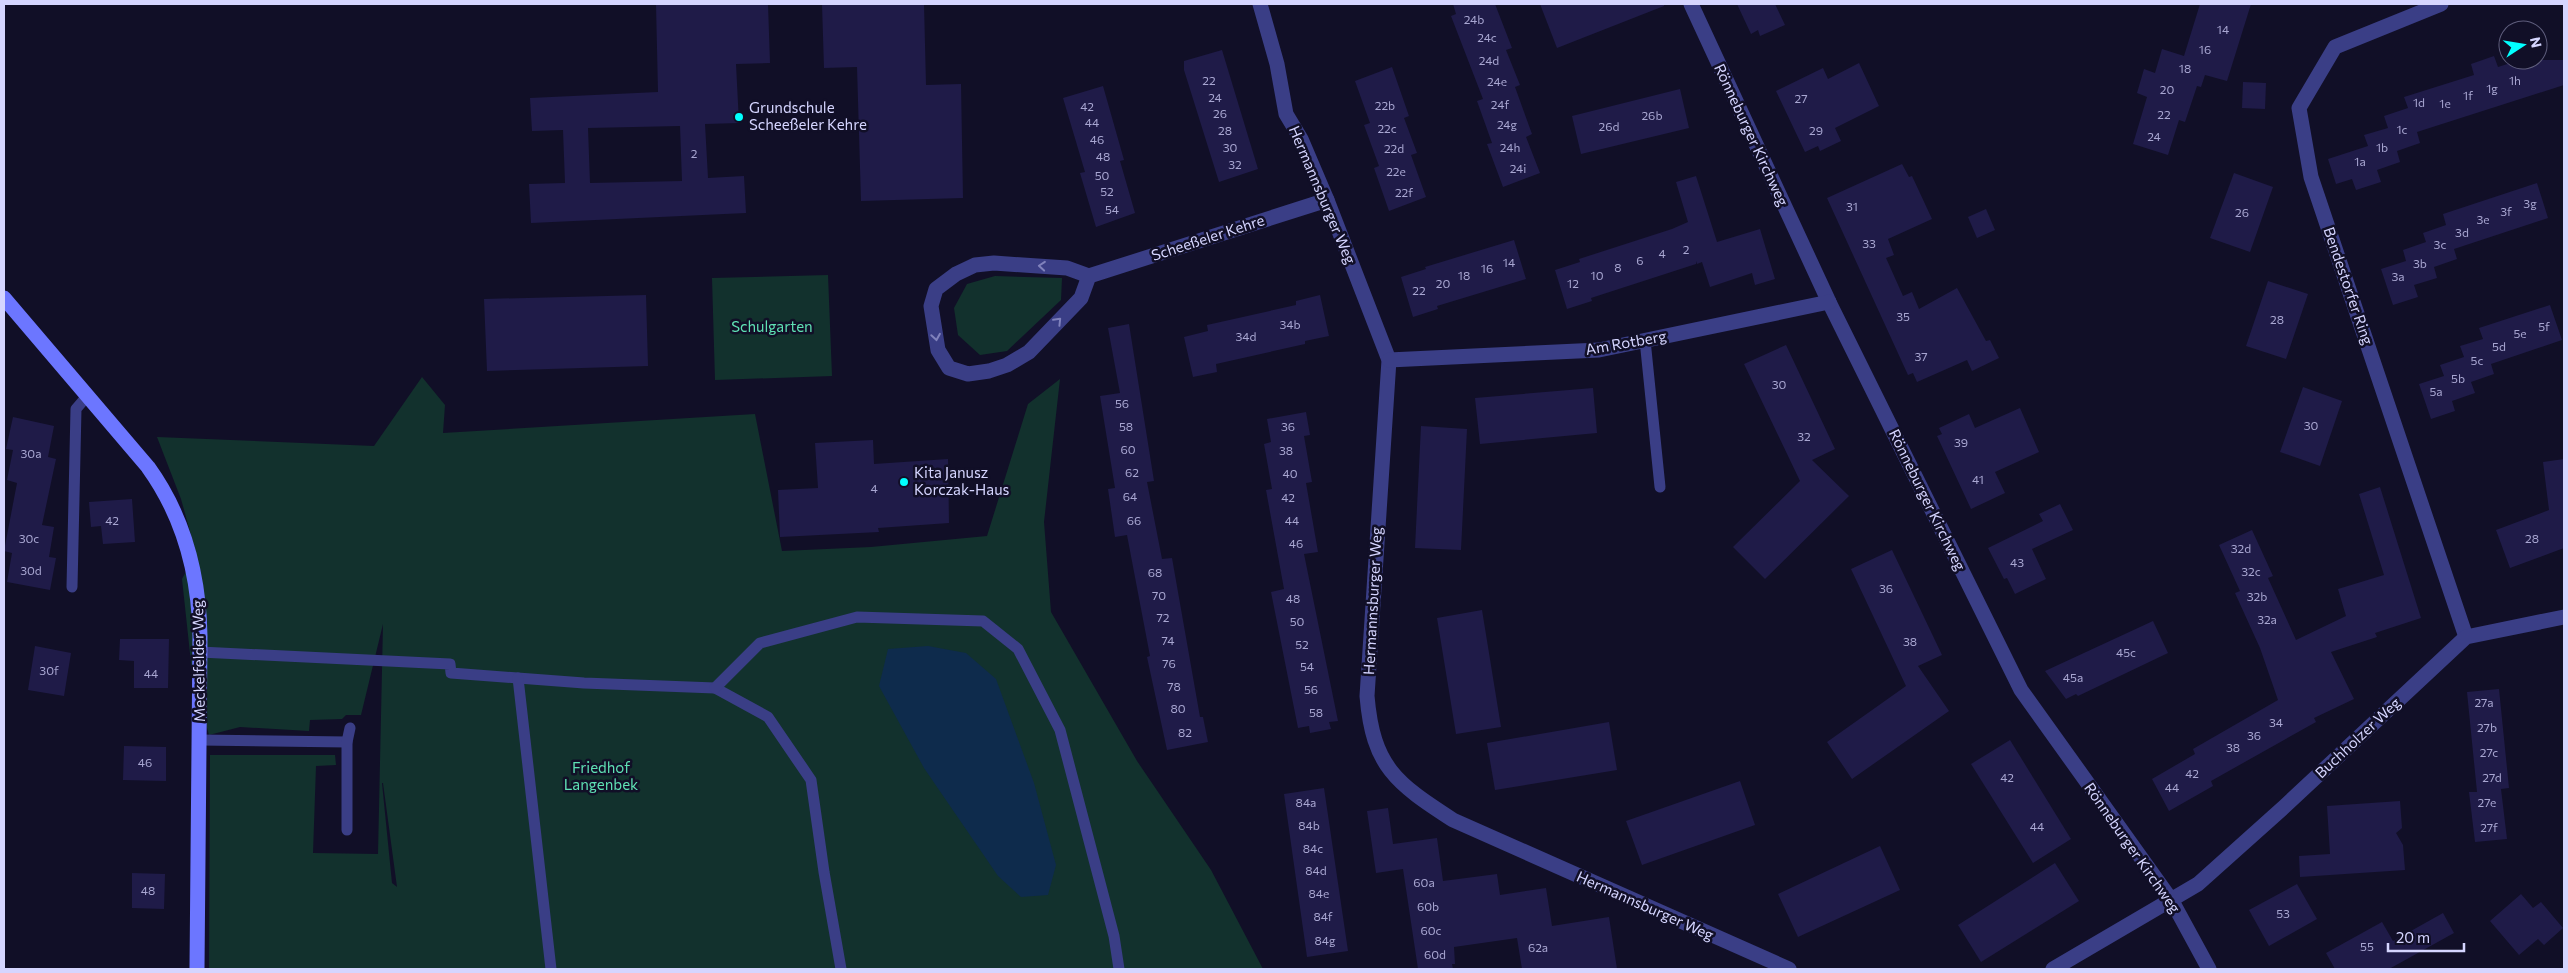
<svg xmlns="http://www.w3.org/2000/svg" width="2568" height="973" font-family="Commissioner,sans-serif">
  <rect width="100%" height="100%" fill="#110f27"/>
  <!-- green -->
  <g fill="#12312d" fill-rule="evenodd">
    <polygon points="828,275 832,376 715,380 712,278"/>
    <polygon points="995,276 1062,278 1061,300 1007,351 980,355 958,335 954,308 967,284"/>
    <path d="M422 377 445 405 443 433 755 414 782 551 871 547 987 536 1028 404 1060 379 1044 522 1051 612 1137 761 1211 870 1263 969H209L210 755H335L336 765 316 766 313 853 378 854 383 624 361 715H346L342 719 310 720 309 731 240 727 209 735 192 672 182 579 196 553 181 499 157 437 374 446ZM382 783H383L397 887 392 883Z"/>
  </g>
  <!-- water -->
  <polygon fill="#0e2b4c" points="928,646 966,653 996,679 1034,783 1056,865 1048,895 1021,897 998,876 924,768 879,686 888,649"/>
  <!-- building -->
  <g fill="#1f1b48" fill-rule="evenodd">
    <path d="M656 4H768L770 63 736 64 739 123 705 124 708 178 744 176 746 213 531 223 529 184 565 183 563 130 532 131 530 98 658 92ZM680 126 682 181 590 183 588 128Z"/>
    <polygon points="822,4 924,4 926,85 961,84 963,198 861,201 857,67 824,68"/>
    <polygon points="1453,4 1495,4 1512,48 1506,50 1520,85 1515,87 1532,134 1526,137 1540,173 1503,187 1487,144 1492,143 1477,101 1483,99 1451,16 1456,14"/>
    <polygon points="1540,4 1664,4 1664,6 1557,48"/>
    <polygon points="1737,4 1775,4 1785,25 1760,36 1758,30 1751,34"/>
    <polygon points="2200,4 2251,4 2227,81 2205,75 2201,87 2197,86 2185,122 2179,120 2168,155 2133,144 2147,97 2137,93 2144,69 2155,73 2162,49 2184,56"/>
    <polygon points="1222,50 1258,169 1219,182 1184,70 1184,61"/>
    <polygon points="2494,56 2498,67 2520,60 2564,60 2564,85 2417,132 2420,143 2397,151 2400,162 2377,170 2381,182 2356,190 2352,179 2336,184 2328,159 2368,146 2364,135 2388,128 2384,116 2408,108 2404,97 2474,75 2471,64"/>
    <polygon points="1859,63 1879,106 1835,128 1841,141 1820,151 1818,146 1805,152 1776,91 1823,68 1828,79"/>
    <polygon points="1392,67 1409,116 1404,118 1417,153 1411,155 1426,197 1389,211 1374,168 1379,166 1364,125 1370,123 1355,81"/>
    <polygon points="2243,82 2266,83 2265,109 2242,108"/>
    <polygon points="1103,86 1124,160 1120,161 1135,213 1096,227 1080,173 1085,172 1063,98"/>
    <polygon points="1680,89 1689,128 1581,154 1572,116"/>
    <polygon points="1902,164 1909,177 1912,176 1932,219 1888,239 1894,255 1886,258 1903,296 1912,292 1919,309 1957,288 1986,341 1990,340 1999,358 1972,371 1967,360 1917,382 1913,373 1908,375 1827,198"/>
    <polygon points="2234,173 2273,187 2250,252 2210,238"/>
    <polygon points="1696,176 1717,242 1760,229 1775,279 1755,285 1752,273 1710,287 1702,262 1697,264 1696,261 1696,264 1591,298 1592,301 1567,309 1555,270 1580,262 1579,259 1672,229 1688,222 1676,182"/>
    <polygon points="2537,183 2548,218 2454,249 2457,259 2434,267 2437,278 2414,285 2418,297 2393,305 2381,269 2406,261 2403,250 2426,242 2423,233 2446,225 2443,214"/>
    <polygon points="1986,209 1995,230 1977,238 1968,217"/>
    <polygon points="1514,240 1526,279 1437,306 1438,309 1413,317 1401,277 1426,269 1425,267"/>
    <polygon points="2268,281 2308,294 2286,359 2246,346"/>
    <polygon points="646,295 648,366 487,371 484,299"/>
    <polygon points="1320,295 1329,336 1305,341 1305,344 1216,364 1217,372 1193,377 1184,337 1208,331 1207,325 1296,305 1296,301"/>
    <polygon points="2550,305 2562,340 2491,364 2494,374 2471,382 2475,393 2452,401 2455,411 2431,419 2419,384 2444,376 2440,365 2464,357 2460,346 2483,339 2479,328"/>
    <polygon points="1129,324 1154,481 1147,482 1162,559 1172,558 1200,717 1203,717 1208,742 1167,750 1147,657 1150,656 1127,535 1115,537 1108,489 1115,488 1100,396 1120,393 1108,328"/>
    <polygon points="1786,345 1835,449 1812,460 1849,496 1765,579 1733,547 1800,481 1744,364"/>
    <polygon points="2303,387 2342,401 2320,466 2280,452"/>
    <polygon points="1593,388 1597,433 1480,444 1475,398"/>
    <polygon points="2020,408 2039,452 1995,472 2005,493 1971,509 1937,436 1942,434 1939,428 1969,414 1975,428"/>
    <polygon points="1306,412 1310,435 1304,436 1312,482 1306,483 1318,552 1304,554 1338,721 1329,722 1331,729 1310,733 1309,726 1298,728 1271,592 1284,589 1266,490 1272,489 1264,444 1271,442 1267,419"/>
    <polygon points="13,417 54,426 48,457 56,459 42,525 54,527 49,557 56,558 50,590 7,582 12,553 4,551 17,483 7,480 13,450 6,449"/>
    <polygon points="1421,426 1467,429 1461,550 1415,548"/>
    <polygon points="873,440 874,464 948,459 949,523 878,528 879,532 780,537 778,490 818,488 815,443"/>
    <polygon points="2564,459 2564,548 2510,568 2496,530 2549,510 2543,462"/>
    <polygon points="2380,487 2421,618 2375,633 2377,637 2331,652 2354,699 2314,718 2316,722 2211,781 2213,786 2169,811 2152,779 2195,754 2193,749 2278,700 2260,648 2235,593 2240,591 2219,545 2252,530 2273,576 2268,578 2296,640 2346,616 2338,589 2384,575 2359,494"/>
    <polygon points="132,499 135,542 103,544 101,526 91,527 89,502"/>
    <polygon points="2060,504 2073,530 2032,549 2046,579 2015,594 2007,578 2004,579 1988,548 2043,521 2039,514"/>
    <polygon points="1892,550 1942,655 1918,666 1949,711 1852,779 1827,742 1906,686 1851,569"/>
    <polygon points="1482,610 1501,727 1456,734 1437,618"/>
    <polygon points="2153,621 2168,653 2078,696 2076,694 2066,699 2045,671"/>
    <polygon points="120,639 169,639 168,688 134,688 134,661 119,660"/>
    <polygon points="35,646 71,653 64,696 28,690"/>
    <polygon points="2499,689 2509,788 2501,789 2507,839 2475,842 2469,792 2477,792 2467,692"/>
    <polygon points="1609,722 1617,770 1495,790 1487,743"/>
    <polygon points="2010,740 2071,839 2033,863 1971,764"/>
    <polygon points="124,746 166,747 166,781 123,780"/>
    <polygon points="1740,781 1755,825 1642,865 1626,821"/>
    <polygon points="1324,788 1348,951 1307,957 1284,794"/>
    <polygon points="2400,801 2402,828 2396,833 2403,845 2405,870 2300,877 2299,856 2330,854 2327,806"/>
    <polygon points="1388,808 1393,844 1437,838 1443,881 1497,874 1500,895 1546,888 1552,926 1609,917 1617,969 1522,969 1517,938 1454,947 1455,964 1452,964 1453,969 1418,969 1403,869 1376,873 1367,811"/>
    <polygon points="1880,846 1900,890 1798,937 1778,894"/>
    <polygon points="2055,863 2079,901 1981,962 1958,925"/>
    <polygon points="132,873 165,874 164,909 132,908"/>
    <polygon points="2297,884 2317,919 2269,946 2249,910"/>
    <polygon points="2521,894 2533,908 2541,902 2563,928 2544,945 2538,939 2519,955 2490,921"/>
    <polygon points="2443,913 2454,933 2389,969 2335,969 2326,953 2382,922 2393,941"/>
  </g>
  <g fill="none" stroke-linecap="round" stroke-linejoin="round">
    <!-- lane -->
    <g stroke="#3a3e86" stroke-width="11">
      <polyline points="1645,340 1660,487"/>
      <polyline points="72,587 76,409 88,395"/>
      <polyline points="200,652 450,664 451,673 584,683 715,688 768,717 811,780 824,872 841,969"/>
      <polyline points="518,678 551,969"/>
      <polyline points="715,688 760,643 857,617 983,621 1018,649 1060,730 1114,936 1119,969"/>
      <polyline points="200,740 347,742"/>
      <polyline points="347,830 347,742 350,728"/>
    </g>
    <!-- street -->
    <g stroke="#3a3e86" stroke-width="15">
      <path d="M1260 4 1277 64 1286 114 1301 139 1327 200 1389 360 1367 696C1373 767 1396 783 1453 820L1789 969"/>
      <polyline points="1691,4 1829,302 2021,690 2172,901 2209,969"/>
      <polyline points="2441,4 2335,47 2299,108 2311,177 2466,637"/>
      <polyline points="1089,276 1081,298 1029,352 1007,365 989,371 968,374 949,368 938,350 931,306 936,289 956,274 975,265 994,263 1067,268 1089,276 1327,200"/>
      <polyline points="1389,360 1599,350 1829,302"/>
      <polyline points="2053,969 2198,884 2285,806 2466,637 2564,617"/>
    </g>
    <!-- secondary -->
    <path stroke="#6c76ff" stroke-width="15" d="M4 298 148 467C184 517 199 575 200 636L197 969"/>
  </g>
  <!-- one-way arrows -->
  <defs><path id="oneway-chevron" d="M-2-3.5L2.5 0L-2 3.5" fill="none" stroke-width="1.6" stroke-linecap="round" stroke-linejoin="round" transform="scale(1.25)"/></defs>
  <g stroke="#8082bc">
    <use href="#oneway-chevron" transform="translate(1042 266) rotate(-175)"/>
    <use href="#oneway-chevron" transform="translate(1058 321) rotate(-46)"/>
    <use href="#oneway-chevron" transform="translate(936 337) rotate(81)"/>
  </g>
  <!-- markers -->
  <g fill="#01ffff" stroke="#110f27" stroke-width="2">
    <circle cx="739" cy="117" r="5"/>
    <circle cx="904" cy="482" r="5"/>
  </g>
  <g text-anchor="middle" stroke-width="5" stroke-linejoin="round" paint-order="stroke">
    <!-- number labels -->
    <g font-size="12" fill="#a8a6d1">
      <text x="1474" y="24">24b</text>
      <text x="2223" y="34">14</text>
      <text x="1487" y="42">24c</text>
      <text x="2205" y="54">16</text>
      <text x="1489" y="65">24d</text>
      <text x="2185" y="73">18</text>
      <text x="1209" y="85">22</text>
      <text x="2515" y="85">1h</text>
      <text x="1497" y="86">24e</text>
      <text x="2492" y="93">1g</text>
      <text x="2167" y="94">20</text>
      <text x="2468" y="100">1f</text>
      <text x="1215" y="102">24</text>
      <text x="1801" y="103">27</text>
      <text x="2419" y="107">1d</text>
      <text x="2445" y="108">1e</text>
      <text x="1500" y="109">24f</text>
      <text x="1385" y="110">22b</text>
      <text x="1087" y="111">42</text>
      <text x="1220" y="118">26</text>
      <text x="2164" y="119">22</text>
      <text x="1652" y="120">26b</text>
      <text x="1092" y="127">44</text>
      <text x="1507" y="129">24g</text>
      <text x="1609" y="131">26d</text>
      <text x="1387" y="133">22c</text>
      <text x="2402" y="134">1c</text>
      <text x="1225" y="135">28</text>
      <text x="1816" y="135">29</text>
      <text x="2154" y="141">24</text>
      <text x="1097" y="144">46</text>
      <text x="1230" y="152">30</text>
      <text x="1510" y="152">24h</text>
      <text x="2382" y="152">1b</text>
      <text x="1394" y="153">22d</text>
      <text x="694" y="158">2</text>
      <text x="1103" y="161">48</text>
      <text x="2360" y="166">1a</text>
      <text x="1235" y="169">32</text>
      <text x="1518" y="173">24i</text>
      <text x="1396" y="176">22e</text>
      <text x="1102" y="180">50</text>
      <text x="1107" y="196">52</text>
      <text x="1404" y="197">22f</text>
      <text x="2530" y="208">3g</text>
      <text x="1852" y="211">31</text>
      <text x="1112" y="214">54</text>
      <text x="2506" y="216">3f</text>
      <text x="2242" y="217">26</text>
      <text x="2483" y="224">3e</text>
      <text x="2462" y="237">3d</text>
      <text x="1869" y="248">33</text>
      <text x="2440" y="249">3c</text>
      <text x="1686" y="254">2</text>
      <text x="1662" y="258">4</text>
      <text x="1640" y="265">6</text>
      <text x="1509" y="267">14</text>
      <text x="2420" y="268">3b</text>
      <text x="1618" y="272">8</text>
      <text x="1487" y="273">16</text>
      <text x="1464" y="280">18</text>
      <text x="1597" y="280">10</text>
      <text x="2398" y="281">3a</text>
      <text x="1443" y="288">20</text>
      <text x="1573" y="288">12</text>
      <text x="1419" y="295">22</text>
      <text x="1903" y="321">35</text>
      <text x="2277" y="324">28</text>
      <text x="1290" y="329">34b</text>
      <text x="2544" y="331">5f</text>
      <text x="2520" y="338">5e</text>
      <text x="1246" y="341">34d</text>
      <text x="2499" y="351">5d</text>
      <text x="1921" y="361">37</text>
      <text x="2477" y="365">5c</text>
      <text x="2458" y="383">5b</text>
      <text x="1779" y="389">30</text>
      <text x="2436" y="396">5a</text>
      <text x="1122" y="408">56</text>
      <text x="2311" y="430">30</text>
      <text x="1126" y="431">58</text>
      <text x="1288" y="431">36</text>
      <text x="1804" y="441">32</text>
      <text x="1961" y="447">39</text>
      <text x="1128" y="454">60</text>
      <text x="1286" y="455">38</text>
      <text x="31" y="458">30a</text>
      <text x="1132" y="477">62</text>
      <text x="1290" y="478">40</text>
      <text x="1978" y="484">41</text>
      <text x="874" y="493">4</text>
      <text x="1130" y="501">64</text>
      <text x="1288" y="502">42</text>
      <text x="112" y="525">42</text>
      <text x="1134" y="525">66</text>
      <text x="1292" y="525">44</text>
      <text x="29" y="543">30c</text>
      <text x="2532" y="543">28</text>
      <text x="1296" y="548">46</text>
      <text x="2241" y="553">32d</text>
      <text x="2017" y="567">43</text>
      <text x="31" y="575">30d</text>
      <text x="2251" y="576">32c</text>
      <text x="1155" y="577">68</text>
      <text x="1886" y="593">36</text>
      <text x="1159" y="600">70</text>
      <text x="2257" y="601">32b</text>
      <text x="1293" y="603">48</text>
      <text x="1163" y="622">72</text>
      <text x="2267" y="624">32a</text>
      <text x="1297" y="626">50</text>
      <text x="1168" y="645">74</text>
      <text x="1910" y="646">38</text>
      <text x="1302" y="649">52</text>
      <text x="2126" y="657">45c</text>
      <text x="1169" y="668">76</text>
      <text x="1307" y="671">54</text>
      <text x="49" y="675">30f</text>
      <text x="151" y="678">44</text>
      <text x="2073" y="682">45a</text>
      <text x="1174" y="691">78</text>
      <text x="1311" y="694">56</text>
      <text x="2484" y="707">27a</text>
      <text x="1178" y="713">80</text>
      <text x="1316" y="717">58</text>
      <text x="2276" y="727">34</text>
      <text x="2487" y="732">27b</text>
      <text x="1185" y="737">82</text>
      <text x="2254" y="740">36</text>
      <text x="2233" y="752">38</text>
      <text x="2489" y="757">27c</text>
      <text x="145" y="767">46</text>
      <text x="2192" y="778">42</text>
      <text x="2007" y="782">42</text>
      <text x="2492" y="782">27d</text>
      <text x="2172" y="792">44</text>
      <text x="1306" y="807">84a</text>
      <text x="2487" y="807">27e</text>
      <text x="1309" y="830">84b</text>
      <text x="2037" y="831">44</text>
      <text x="2489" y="832">27f</text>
      <text x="1313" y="853">84c</text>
      <text x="1316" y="875">84d</text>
      <text x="1424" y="887">60a</text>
      <text x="148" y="895">48</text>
      <text x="1319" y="898">84e</text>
      <text x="1428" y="911">60b</text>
      <text x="2283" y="918">53</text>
      <text x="1323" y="921">84f</text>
      <text x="1431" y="935">60c</text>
      <text x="1325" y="945">84g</text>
      <text x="2367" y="951">55</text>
      <text x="1538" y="952">62a</text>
      <text x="1435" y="959">60d</text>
    </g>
    <!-- poi labels -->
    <g font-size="15" fill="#d5d5ff" stroke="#110f27" text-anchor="start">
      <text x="749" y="113">Grundschule<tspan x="749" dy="17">Scheeßeler Kehre</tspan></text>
      <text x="914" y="478">Kita Janusz<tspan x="914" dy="17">Korczak-Haus</tspan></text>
    </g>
    <!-- street labels -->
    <g font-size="15" fill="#d5d5ff" stroke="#110f27">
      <text transform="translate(1751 135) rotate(65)" y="5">Rönneburger Kirchweg</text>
      <text transform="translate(1322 195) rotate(67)" y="5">Hermannsburger Weg</text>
      <text transform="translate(1208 238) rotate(-18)" y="5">Scheeßeler Kehre</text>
      <text transform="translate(2348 286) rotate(71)" y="5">Bendestorfer Ring</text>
      <text transform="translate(1626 343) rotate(-10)" y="5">Am Rotberg</text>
      <text transform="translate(1927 500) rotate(64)" y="5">Rönneburger Kirchweg</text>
      <text transform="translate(1373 601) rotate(-87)" y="5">Hermannsburger Weg</text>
      <text transform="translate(199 661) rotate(-91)" y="5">Meckelfelder Weg</text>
      <text transform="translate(2358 738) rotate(-43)" y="5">Buchholzer Weg</text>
      <text transform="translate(2132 848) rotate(55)" y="5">Rönneburger Kirchweg</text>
      <text transform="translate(1645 906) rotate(24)" y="5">Hermannsburger Weg</text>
    </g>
    <!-- park labels -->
    <g font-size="15" fill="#5fe1b4" stroke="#110f27">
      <text x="772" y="332">Schulgarten</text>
      <text x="601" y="773">Friedhof<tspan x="601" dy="17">Langenbek</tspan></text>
    </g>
  </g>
  <!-- border -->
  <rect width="2568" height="973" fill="none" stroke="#d5d5ff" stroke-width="10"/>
  <!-- north arrow -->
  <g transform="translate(2523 45) rotate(78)"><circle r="24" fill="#110f27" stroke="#5f5e7d"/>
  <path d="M0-4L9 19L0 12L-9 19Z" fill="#01ffff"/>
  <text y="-8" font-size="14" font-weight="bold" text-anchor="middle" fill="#d5d5ff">N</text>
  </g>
  <!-- scale -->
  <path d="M2388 943v8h76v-8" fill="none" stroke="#d5d5ff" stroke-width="2.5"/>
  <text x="2396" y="943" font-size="15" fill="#d5d5ff" stroke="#110f27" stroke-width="4" paint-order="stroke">20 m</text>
</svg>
